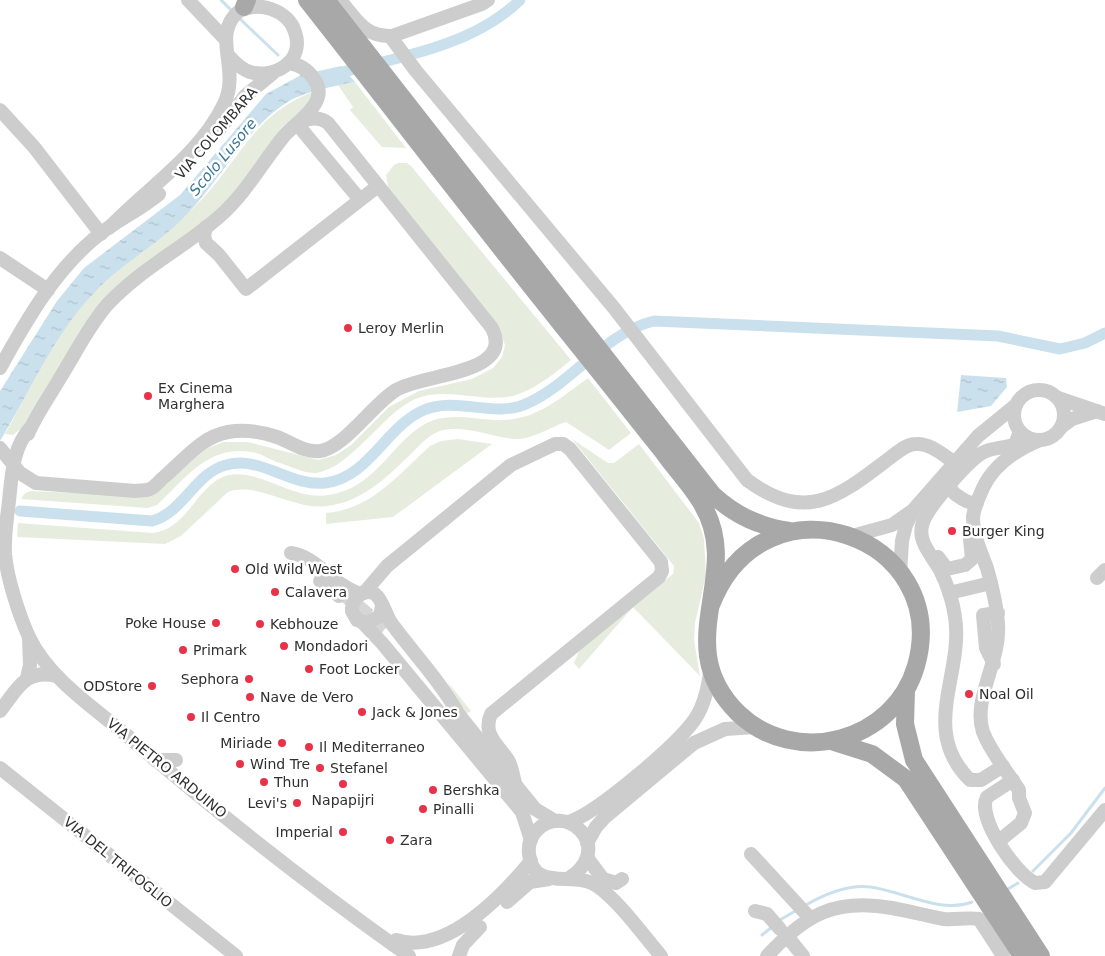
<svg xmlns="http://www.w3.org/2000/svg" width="1105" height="956" font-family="'DejaVu Sans',sans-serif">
  <defs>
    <pattern id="water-ripples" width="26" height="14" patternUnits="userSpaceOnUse" patternTransform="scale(1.25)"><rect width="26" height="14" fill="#cae1ed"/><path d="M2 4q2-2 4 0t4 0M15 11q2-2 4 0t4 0" fill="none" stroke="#aec1cc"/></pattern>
  </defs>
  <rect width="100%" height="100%" fill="#fff"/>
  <!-- grass -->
  <g fill="#e7edde">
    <polygon points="355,82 406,148 382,147 350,110 353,107 338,85"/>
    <path d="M310 93 313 94 308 105 281 128 247 178 223 205 82 330 23 427 13 435 5 434C32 386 55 332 94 292 127 258 170 234 203 198 240 158 255 115 310 93Z"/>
    <path d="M398 163H407L411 166 571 360C554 374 534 390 513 396 481 403 446 386 415 399 381 415 351 468 316 473 306 474 289 466 280 463 270 460 261 453 251 452 208 445 185 479 157 505L148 508 21 499 24 494 30 491 145 496 206 449 223 442H248L318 460 336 455 351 445 389 407 419 391 472 379 493 368 502 357 505 345 500 331 388 187 386 175 394 165Z"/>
    <path d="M588 378 631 433 609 450 566 422C551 427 531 440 515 439 491 437 464 424 440 431 428 435 419 446 410 455 386 478 363 501 328 506 294 511 258 481 228 492L181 536 165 544 17 537 18 523 153 533C187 529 197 486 225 476 257 466 293 501 328 495 380 488 394 434 434 420 453 414 475 419 494 420 535 422 557 400 588 378Z"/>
    <path d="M458 439 492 444 393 517 326 524V513C372 509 398 475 430 446L441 441Z"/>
    <polygon points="572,439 608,463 614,463 639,444 699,523 704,539 706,575 695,623 694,640 700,676 633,607 579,669 574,663 579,651 606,629 606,626 673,574 674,566"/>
    <polygon points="447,681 471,711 466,714"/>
  </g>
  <!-- water -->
  <g fill="url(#water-ripples)">
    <path d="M341 66 355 82C334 86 303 92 286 103 247 128 221 179 188 213 160 244 121 263 93 294 53 336 30 392 0 441V391L57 301 84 268 180 195 266 94 301 75Z"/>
    <polygon points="961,375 1006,378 1007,387 991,406 957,412"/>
  </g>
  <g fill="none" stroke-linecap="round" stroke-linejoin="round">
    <!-- stream -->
    <g stroke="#cae1ed" stroke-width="3">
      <polyline points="221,0 234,13"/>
      <polyline points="238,17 278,55"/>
      <polyline points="1033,871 1071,833 1105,788"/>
      <polyline points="1008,889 1018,883"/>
      <path d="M804 906C823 895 848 884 870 887 903 891 939 914 972 902"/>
      <polyline points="778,921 797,910"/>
      <polyline points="762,935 772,927"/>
    </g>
    <!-- canal -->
    <g stroke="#cae1ed" stroke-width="11">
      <path d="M331 75C395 58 472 47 520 0"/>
      <path d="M20 511 152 521C183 513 195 473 226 465 261 455 290 487 325 483 369 478 386 426 424 410 457 396 496 419 528 403 574 382 604 333 654 321L998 336 1060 349 1085 343 1105 333"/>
    </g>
    <!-- minor-tunnel -->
    <polyline stroke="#d6d6d6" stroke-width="14" stroke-dasharray="14 7" stroke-linecap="butt" points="342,593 389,632"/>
    <!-- minor -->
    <g stroke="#cdcdcd" stroke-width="14">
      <polyline points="188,0 226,40"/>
      <path d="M340 0C356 19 364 37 392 36L482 4 488 0"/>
      <path d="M390 36 416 71 614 308 747 480C806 523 837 498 887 460 896 454 905 444 916 444 930 443 943 455 954 462"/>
      <polyline points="0,110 34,147 101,234"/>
      <polyline points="297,124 356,195"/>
      <polyline points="219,130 245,96 273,73"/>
      <polyline points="206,227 204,236 206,243 219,255 246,289 378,186"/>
      <path d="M109 228C147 188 199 156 224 104 241 69 211 36 238 12 259 0 288 10 295 32 305 61 275 79 250 72 241 69 235 63 229 56"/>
      <polyline points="0,258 48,290"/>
      <path d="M0 368C27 319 56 268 101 233 120 219 141 209 159 194"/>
      <circle cx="1039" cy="415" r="25"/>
      <polyline points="1058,398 1105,414"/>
      <path d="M31 427C12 448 12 475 9 501 7 519 4 536 5 554 7 578 19 615 29 637 49 678 90 705 124 733 215 811 311 887 409 956"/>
      <polyline points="1061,427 1072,419 1097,411"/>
      <path d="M28 434C36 415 49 397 60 378 75 354 88 327 107 305 140 269 184 248 220 216 246 193 262 163 284 136 297 121 331 102 314 79 308 70 301 65 290 63"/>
      <path d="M0 448 20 473 36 483 135 491C139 490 146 491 150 489 155 487 160 480 164 477 184 460 201 437 228 432 244 429 262 432 277 437 291 442 304 453 320 451 344 448 373 404 396 390 424 373 515 375 492 328L328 123C316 114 302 120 291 129"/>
      <path d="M951 484 950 489C956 496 968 504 977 503"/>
      <polyline points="852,536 892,525 912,511"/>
      <path d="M291 553C316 556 335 587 361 594"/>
      <polyline points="938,557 947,569 965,565 972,559 970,539"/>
      <polyline points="900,573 902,541 906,525 914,509 978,436 1016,405"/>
      <polyline points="1097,578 1105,570"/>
      <polyline points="320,581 339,596"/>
      <path d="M364 593 387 566 511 465 555 444H563L570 449 661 562 662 571 659 577 491 714C482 734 498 745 508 760 512 766 513 776 515 783"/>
      <polyline points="949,593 991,583"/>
      <path d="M382 606 380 616 367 623 357 620 352 611C351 600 363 587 375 594 383 600 386 616 392 624 414 654 441 682 459 715L535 809 555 821"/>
      <polyline points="362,622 382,643 522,812 531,840"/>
      <polyline points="994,664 986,648 983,615 998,613"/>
      <polyline points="27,678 30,665 29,638"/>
      <path d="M0 711C17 690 25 668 57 676"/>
      <polyline points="155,760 176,760"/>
      <path d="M1003 766 981 780H970C919 730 964 674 955 617 953 602 947 584 940 570 932 555 916 541 923 522 929 506 967 462 982 453 992 447 1004 449 1015 444L1020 432"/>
      <polyline points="0,768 236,956"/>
      <path d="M1013 780 987 797C976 818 1016 874 1035 883L1045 882 1105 810"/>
      <path d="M569 822C597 813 678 744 695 719 705 704 708 686 711 668"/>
      <path d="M999 841 1021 823 1025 813 1019 798V790C1007 771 991 753 983 732 972 699 1001 661 998 624 997 605 992 586 987 568 981 552 973 535 973 517 974 507 979 497 983 488 994 464 1016 450 1040 440"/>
      <polyline points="587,843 596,827 605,817 694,743 725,729 756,727"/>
      <polyline points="751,854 809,917"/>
      <polyline points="588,859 603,879 616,883 622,879"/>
      <path d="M569 878C586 868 596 848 581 831 569 818 550 817 537 830 531 836 528 845 529 854 533 893 575 870 597 886 619 901 643 935 661 956"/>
      <polyline points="507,902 530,882 549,879"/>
      <polyline points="755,911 767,914 780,929"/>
      <polyline points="786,935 803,956"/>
      <path d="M396 940C446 956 503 895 531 861"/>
      <polyline points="459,956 463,945 480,927"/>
      <path d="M767 956C805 915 834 898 892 908 909 911 927 916 944 919 956 920 967 917 979 919L1003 956"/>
    </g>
    <!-- major -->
    <g stroke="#a8a8a8" stroke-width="18">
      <path d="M307 0C392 108 476 218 562 325 596 367 630 410 664 453 676 470 692 486 702 504 745 575 668 644 738 713 795 768 894 742 916 666 953 536 764 468 711 605"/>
      <path d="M326 0 713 495C736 516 759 526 789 531"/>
      <polyline points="244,7 247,0"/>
      <polyline points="906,690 905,724 914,760 1041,956"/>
      <polyline points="834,742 872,754 906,779 1022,956"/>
    </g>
  </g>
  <!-- markers -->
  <g fill="#e7324a" stroke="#fff" stroke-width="2">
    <circle cx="348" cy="328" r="5"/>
    <circle cx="148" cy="396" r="5"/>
    <circle cx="952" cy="531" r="5"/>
    <circle cx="235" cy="569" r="5"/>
    <circle cx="275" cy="592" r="5"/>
    <circle cx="216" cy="623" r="5"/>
    <circle cx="260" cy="624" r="5"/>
    <circle cx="284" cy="646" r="5"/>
    <circle cx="183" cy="650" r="5"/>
    <circle cx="309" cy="669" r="5"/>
    <circle cx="249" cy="679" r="5"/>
    <circle cx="152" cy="686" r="5"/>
    <circle cx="969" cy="694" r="5"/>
    <circle cx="250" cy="697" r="5"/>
    <circle cx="362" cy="712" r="5"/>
    <circle cx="191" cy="717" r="5"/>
    <circle cx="282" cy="743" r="5"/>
    <circle cx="309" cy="747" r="5"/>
    <circle cx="240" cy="764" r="5"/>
    <circle cx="320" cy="768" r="5"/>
    <circle cx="264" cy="782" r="5"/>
    <circle cx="343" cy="784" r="5"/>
    <circle cx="433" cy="790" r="5"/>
    <circle cx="297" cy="803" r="5"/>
    <circle cx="423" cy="809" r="5"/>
    <circle cx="343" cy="832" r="5"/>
    <circle cx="390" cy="840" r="5"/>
  </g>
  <g text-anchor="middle" stroke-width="5" stroke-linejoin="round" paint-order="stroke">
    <!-- street labels -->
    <g font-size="14" fill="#303030" stroke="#fff">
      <text transform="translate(216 133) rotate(-49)" y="5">VIA COLOMBARA</text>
      <text transform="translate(167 768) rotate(39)" y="5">VIA PIETRO ARDUINO</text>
      <text transform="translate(118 862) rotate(39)" y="5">VIA DEL TRIFOGLIO</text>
    </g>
    <!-- poi labels -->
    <g font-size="14" fill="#303030" stroke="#fff" text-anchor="start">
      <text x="358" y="333">Leroy Merlin</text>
      <text x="158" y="393">Ex Cinema<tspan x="158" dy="16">Marghera</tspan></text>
      <text x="962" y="536">Burger King</text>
      <text x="245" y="574">Old Wild West</text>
      <text x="285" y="597">Calavera</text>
      <text x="206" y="628" text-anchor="end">Poke House</text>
      <text x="270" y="629">Kebhouze</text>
      <text x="294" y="651">Mondadori</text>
      <text x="193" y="655">Primark</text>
      <text x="319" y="674">Foot Locker</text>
      <text x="239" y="684" text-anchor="end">Sephora</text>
      <text x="142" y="691" text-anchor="end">ODStore</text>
      <text x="979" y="699">Noal Oil</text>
      <text x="260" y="702">Nave de Vero</text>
      <text x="372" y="717">Jack &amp; Jones</text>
      <text x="201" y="722">Il Centro</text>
      <text x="272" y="748" text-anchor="end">Miriade</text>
      <text x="319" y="752">Il Mediterraneo</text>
      <text x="250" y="769">Wind Tre</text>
      <text x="330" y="773">Stefanel</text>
      <text x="274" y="787">Thun</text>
      <text x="443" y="795">Bershka</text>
      <text x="343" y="805" text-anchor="middle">Napapijri</text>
      <text x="287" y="808" text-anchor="end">Levi's</text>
      <text x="433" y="814">Pinalli</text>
      <text x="333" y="837" text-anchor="end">Imperial</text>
      <text x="400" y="845">Zara</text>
    </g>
    <!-- water labels -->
    <g font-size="15" font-style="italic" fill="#3c7794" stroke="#fff">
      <text transform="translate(223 157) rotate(-50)" y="5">Scolo Lusore</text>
    </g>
  </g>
</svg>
